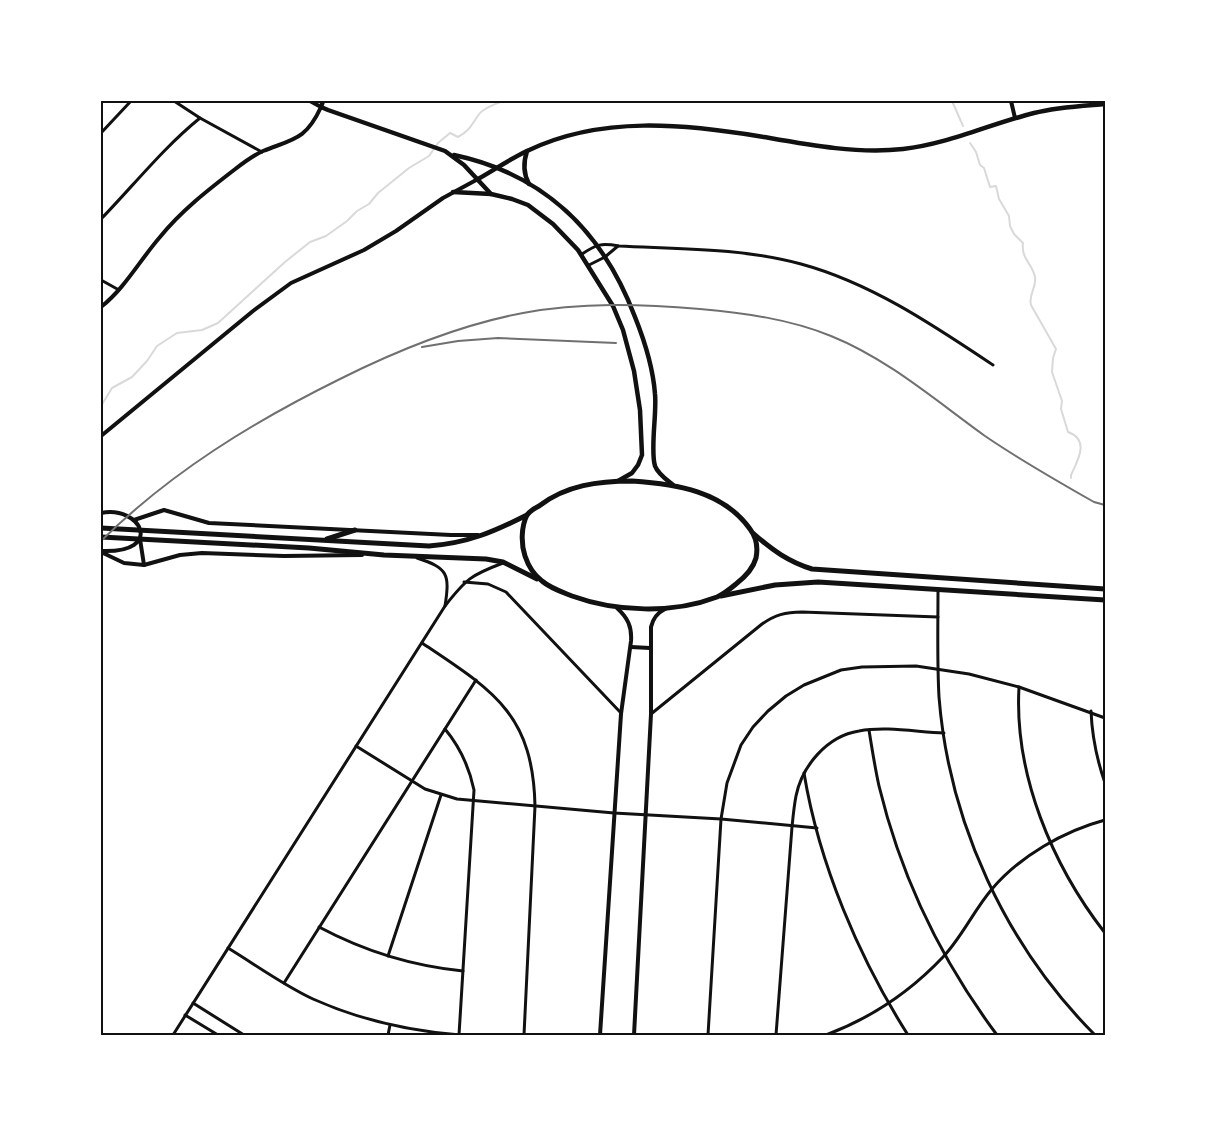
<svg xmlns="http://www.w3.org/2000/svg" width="1206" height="1136" font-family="'Alegreya Sans',sans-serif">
  <rect width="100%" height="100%" fill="#fff"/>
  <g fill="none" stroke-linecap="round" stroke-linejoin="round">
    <!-- stream -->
    <g stroke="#d9d9d9" stroke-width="2">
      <polyline points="952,101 963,126"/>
      <path d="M970 143 976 152 980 165 984 168 990 187 996 186 999 199 1009 216 1010 226 1014 234 1023 243C1021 259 1032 263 1035 277 1037 287 1028 295 1031 305L1056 349 1053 358 1052 372 1062 401 1061 409 1068 432C1090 440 1078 460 1071 475V478"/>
      <path d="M101 406 112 388 132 377 147 361 157 346 177 333 202 330 218 323 285 262 310 242 326 236 347 221 357 211 369 204 378 193 409 168 429 156 438 143 450 133 458 137C471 130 472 123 480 113 486 107 494 105 502 101"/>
    </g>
    <!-- minor -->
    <g stroke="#111" stroke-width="3">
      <polyline points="174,101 200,118 262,152"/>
      <polyline points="101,133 131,101"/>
      <path d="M101 219C134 185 163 148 200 118"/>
      <path d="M582 254C597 244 601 243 619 246 679 249 742 248 801 264 871 283 933 325 993 365"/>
      <polyline points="589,265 605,257 618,246"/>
      <polyline points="101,280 119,290"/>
      <path d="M417 558C448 568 450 574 445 606"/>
      <polyline points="464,582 488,584 506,592 621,713"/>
      <path d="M938 590C938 626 937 661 939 697 949 823 1006 946 1095 1035"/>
      <path d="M422 643C492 690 533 713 535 806L524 1035"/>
      <path d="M1019 687C1014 774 1052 865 1105 933"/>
      <path d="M1091 711C1092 736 1097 760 1105 783"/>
      <path d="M651 714 762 624C775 615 785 612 802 612L938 617"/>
      <path d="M445 729C460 747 469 766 474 790L459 1035"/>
      <path d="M869 730C872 749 875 768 879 786 901 877 941 960 997 1035"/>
      <polyline points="356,746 425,789 457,799 614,813 721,819 817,828"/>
      <path d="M804 773C819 864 859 958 908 1035"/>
      <path d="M319 927C364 951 413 966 463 971"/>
      <path d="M228 948C256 965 283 985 313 999 360 1020 409 1031 460 1035"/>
      <polyline points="388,956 441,795"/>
      <polyline points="284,983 476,680"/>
      <polyline points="193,1003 244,1035"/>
      <polyline points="185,1015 218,1035"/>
      <path d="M173 1035 445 606C466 579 471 575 503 563"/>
      <polyline points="388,1035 390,1025"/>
      <polyline points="708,1035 721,819 727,783 741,745 753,727 768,711 786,696 804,685 841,670 862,667 916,666 969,674 1019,687 1105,718"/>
      <path d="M776 1035 792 827C793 817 794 806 796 796 802 766 827 736 859 731 886 726 917 732 944 733"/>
      <path d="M826 1035C871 1018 910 992 943 957 962 937 974 910 992 889 1020 856 1064 831 1105 820"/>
    </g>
    <!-- tertiary -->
    <g stroke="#111" stroke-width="4">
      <polyline points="1011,101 1015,118"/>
      <path d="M101 307C125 288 140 260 160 237 181 211 208 190 234 170 243 163 252 156 263 151 293 139 306 140 321 107L310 101"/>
      <polyline points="101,436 253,311 291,283 364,250 396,231 443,198 478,179"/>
      <path d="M101 513C141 505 165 553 102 551"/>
      <polyline points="134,520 164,510 209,523 451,535 478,535"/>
      <polyline points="140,539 144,565"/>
      <polyline points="101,552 124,563 144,565 180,555 202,553 284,556 362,555"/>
      <polyline points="631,647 650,648"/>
      <path d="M600 1035 621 714 631 641C632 627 628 618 617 608"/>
      <path d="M634 1035 651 714V627C653 618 657 613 665 609"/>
    </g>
    <!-- secondary -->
    <g stroke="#111" stroke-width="4.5">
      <polyline points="323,101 321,107 328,110 445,151 464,165 491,194 512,199 528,205 553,224 578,250 613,306 623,330 634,371 640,410 642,455 638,465 632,473 618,481"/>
      <path d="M527 151C523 163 523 173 529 184"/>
      <path d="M454 155C544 174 603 232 635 317 645 342 653 367 655 394 657 413 650 450 655 466 658 474 667 480 673 485"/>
      <path d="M478 179C494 170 510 159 527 151 601 115 685 124 764 137 809 145 857 154 903 149 948 144 990 124 1034 113 1057 107 1081 106 1105 104"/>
      <polyline points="453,192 491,194"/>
    </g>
    <!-- primary -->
    <g stroke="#111" stroke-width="5">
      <path d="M632 481C676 484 723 491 750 529 756 537 758 548 756 558 753 569 745 577 736 584 730 589 724 594 717 597 673 614 616 612 572 596 562 592 550 588 542 581 534 575 528 565 525 556 521 544 521 527 527 515 530 511 535 508 539 506 566 485 599 481 632 481Z"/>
      <path d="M101 528 429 546C468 543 493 532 527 515"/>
      <path d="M754 534C772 550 789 562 812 569L1105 589"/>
      <polyline points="101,537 309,548 384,555 486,559 503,562 537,579"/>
      <polyline points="327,539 355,530"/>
      <polyline points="721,596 775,585 818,582 1105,600"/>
    </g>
    <!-- rail -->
    <g stroke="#707070" stroke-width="2">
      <polyline points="422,347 458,341 498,338 616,343"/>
      <path d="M101 541C171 472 253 422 340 379 398 350 459 325 523 313 581 302 642 304 700 309 744 313 790 319 831 336 888 359 935 400 985 436 1020 460 1057 481 1094 502L1105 505"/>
    </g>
  </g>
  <!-- border -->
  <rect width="1206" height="1136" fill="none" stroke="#ffffff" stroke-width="205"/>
  <rect x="102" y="102" width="1002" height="932" fill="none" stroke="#111" stroke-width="2"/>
</svg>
